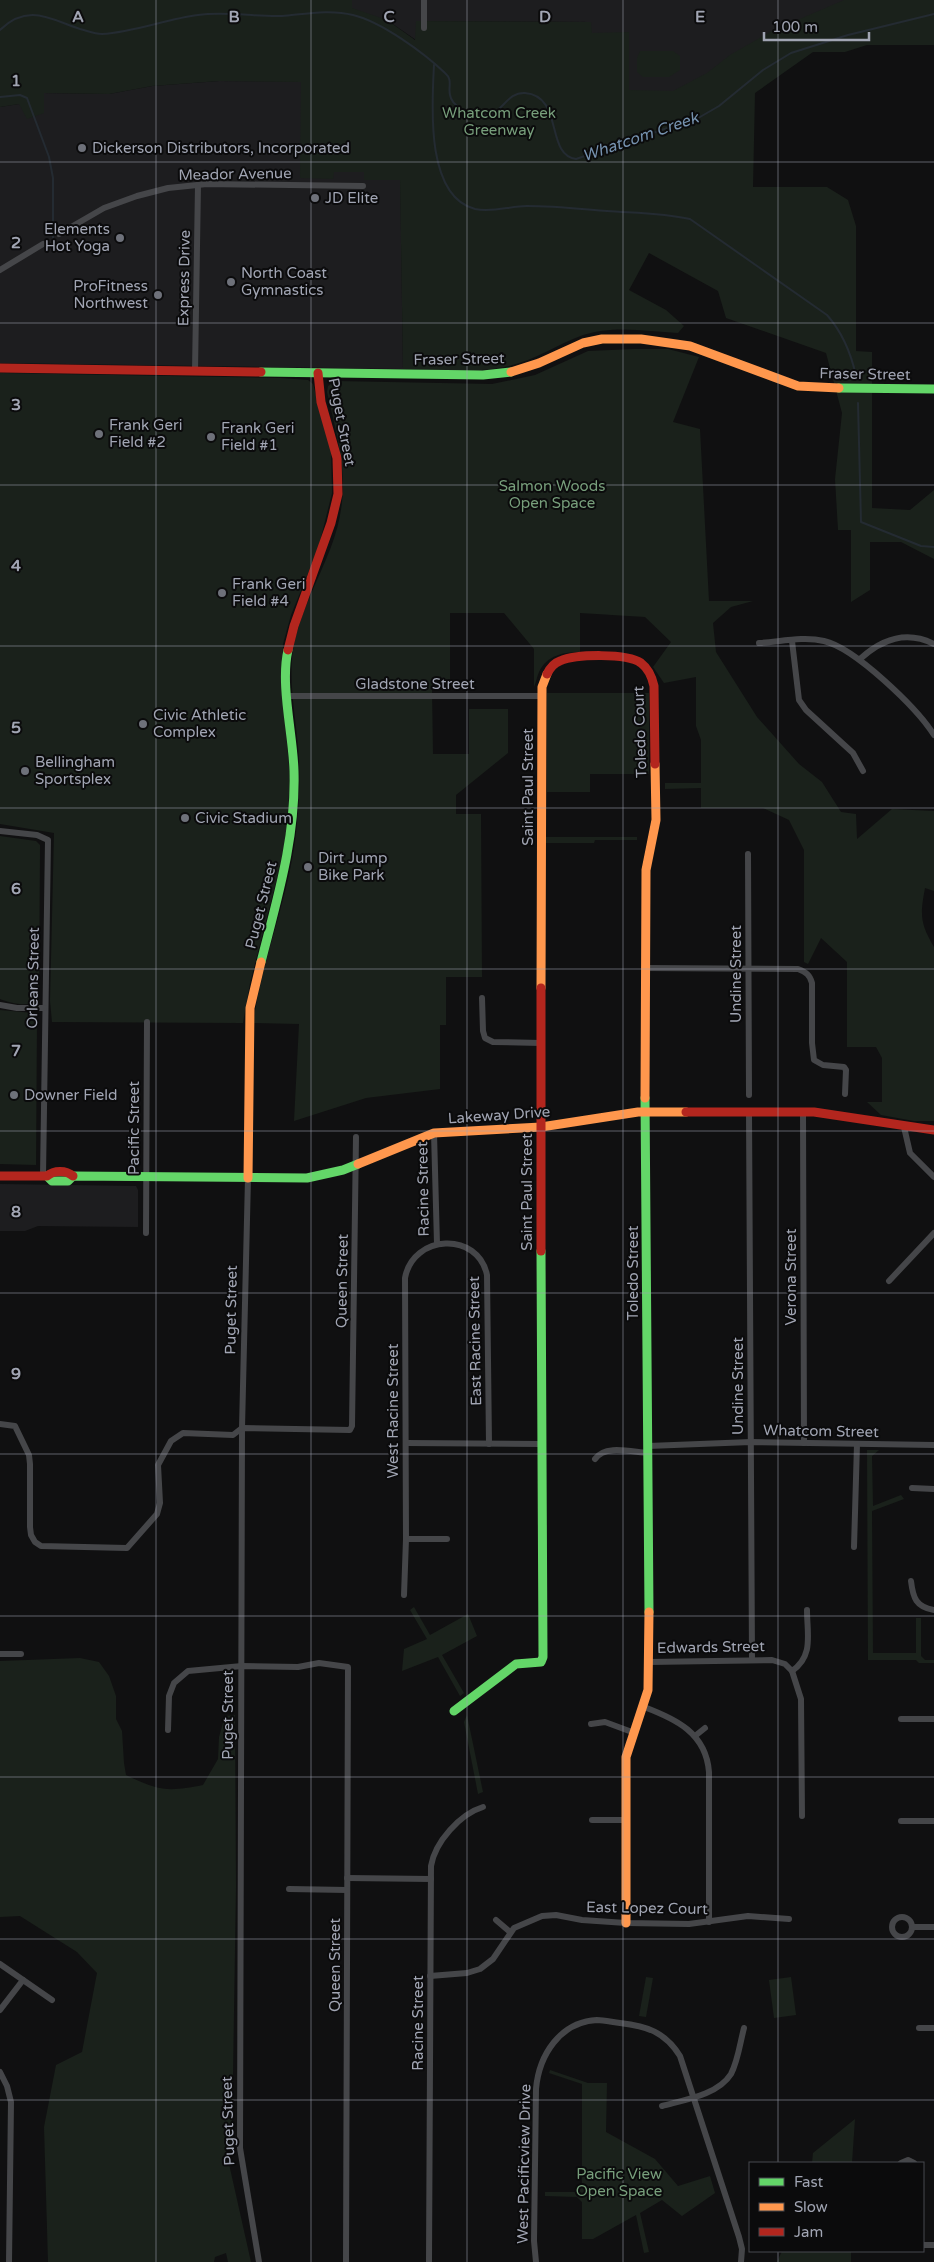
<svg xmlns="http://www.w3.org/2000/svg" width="934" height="2262" font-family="'Varela Round',sans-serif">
  <rect width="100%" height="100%" fill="#101011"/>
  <!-- built -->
  <g fill="#1d1d1f">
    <polygon points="257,0 855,0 706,91 629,91 629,33 591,33 591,22 416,21 416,40 387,20"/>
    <polygon points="219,81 384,82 399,92 403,369 0,363 0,107 19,104 44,93 109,94 152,86"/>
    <polygon points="0,1184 136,1186 138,1190 138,1227 38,1226 25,1231 0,1231"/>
  </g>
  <!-- green -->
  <g fill="#1a211b">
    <path d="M0 0H352V8L387 20 415 40 416 21 591 22 592 33 629 32V90L673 91 707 73 730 55 772 31 844 0H934V45H867L845 52H813L755 93 753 187H827L848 200 856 226V351L872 352V508L910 510 934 490V559L901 542H870V590L851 602V530H838L835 479 842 413 826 353 726 318 718 291 649 253 629 290 666 310 684 326 678 333C647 331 613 325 583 335 558 344 535 360 509 366 475 374 438 370 403 369L400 180H364V172H334L333 179 300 178 301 82 219 81 152 86 109 94 44 93V113L27 119 19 104 0 107Z"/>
    <polygon points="640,51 673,51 680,56 680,70 669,77 643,77 637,72 637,58"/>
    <path d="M634 349H668L699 357 673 422 700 429 709 601H753L731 607 713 623 716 652 757 717 799 764 822 782 841 812 856 814 857 839 892 809 934 811V891L925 888C920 915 920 923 934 947V1121H914L881 1115 867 1102H882V1058L876 1047H847V962L821 938 808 964 804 962V850L789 820 763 808H701V788L665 789V783H701V740L696 726V677L664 683 653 667 671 642 645 617 580 613V652C564 652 547 655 539 672 537 676 536 683 534 687V649L504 613H450V689H432L433 754H469V709H508V753L456 795V814H481L482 977H446V1025H440V1089L366 1098 294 1121 299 1024 254 1023 255 1011C266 948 292 887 297 823 299 802 300 780 299 759 297 723 288 686 293 650 299 614 318 581 331 547 353 489 340 449 327 392L328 386 336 381 492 384 535 375 588 351Z"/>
    <polygon points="0,373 281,378 308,380 313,384 331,451 332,493 318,549 291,615 283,644 282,687 290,777 287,826 282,859 250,983 243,1023 52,1022 50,1001 54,833 0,824"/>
    <polygon points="547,693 649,693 649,774 590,774 590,792 547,792"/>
    <path d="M0 836 36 841 40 845 39 997 38 1000C29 1008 10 1003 0 999Z"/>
    <polygon points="544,837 637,837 637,840 595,840 594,843 544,843"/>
    <polygon points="0,1010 34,1013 37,1016 36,1165 0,1164"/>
    <polygon points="867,1450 879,1450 872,1456 873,1506 901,1495 904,1499 872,1511 873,1653 916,1653 916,1618 921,1618 921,1656 925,1660 934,1660 934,1663 919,1663 916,1660 868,1660"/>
    <polygon points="414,1607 430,1635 468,1614 477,1636 442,1655 464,1693 460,1696 438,1657 402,1671 404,1649 427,1639 410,1610"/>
    <path d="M80 1658 99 1662 109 1676 116 1696V1719L122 1731 124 1763 126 1775C159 1791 168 1792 203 1785L218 1759 219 1737 225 1716 235 1715 236 1886 232 2137 227 2155 251 2262H228L226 2253 215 2257 214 2262H48L44 2127 56 2065 82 2052 97 1973 77 1952 20 1916 0 1917V1661Z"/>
    <polygon points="467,1715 483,1792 478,1794 464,1722"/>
    <polygon points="646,1977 653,1978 646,2017 639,2016"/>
    <polygon points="791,1977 796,2015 774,2018 769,1980"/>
    <polygon points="550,2070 588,2083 607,2083 606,2132 655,2159 678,2186 710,2176 715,2193 682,2216 662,2200 640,2213 649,2252 644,2253 636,2215 593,2239 582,2239 582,2202 577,2197 545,2196 545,2192 577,2192 582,2185 582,2084 549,2073"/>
    <polygon points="855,2119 852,2163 812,2163 813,2153"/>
    <polygon points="782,2251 851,2251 851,2262 777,2262"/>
  </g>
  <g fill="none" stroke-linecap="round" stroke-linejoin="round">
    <!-- stream -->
    <g stroke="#242b32" stroke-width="2">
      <path d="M0 30C28 3 50 19 80 29 88 31 94 34 102 34 135 32 166 19 198 15 226 11 254 17 282 16 305 14 330 9 353 15 382 22 424 53 445 73 453 80 448 86 450 95 452 107 468 113 480 115 503 118 504 92 525 93 564 96 545 155 576 159L700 117 719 106 763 70 791 53 848 35 934 14"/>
      <path d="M434 65C432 104 425 196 475 209 492 213 510 206 527 206 554 206 581 209 607 211 635 213 663 213 690 219L827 315C843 333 851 353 856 376"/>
      <polyline points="0,97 20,95 27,98 49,157 53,178 53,248"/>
      <polyline points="858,403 861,522 921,546 934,547"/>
    </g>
    <!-- street -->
    <g stroke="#454649" stroke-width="6">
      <polyline points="424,28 424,0"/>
      <polyline points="59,234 104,208 137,196 168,188 207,184 363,186"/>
      <polyline points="0,270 43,244"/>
      <polyline points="195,371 198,185"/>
      <polyline points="792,641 799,700 806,710 853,753 863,771"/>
      <path d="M759 643C779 642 803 636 824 641 855 648 917 708 934 735"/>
      <path d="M860 659C882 639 906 630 934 644"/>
      <polyline points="288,696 541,696"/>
      <polyline points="0,831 37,835 48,840 43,1176"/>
      <polyline points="748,854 749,1095"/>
      <path d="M644 968 798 969C806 972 810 975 812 983V1043L814 1060 823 1065 844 1067 846 1070 845 1094"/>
      <polyline points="482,998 483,1031 485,1038 493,1042 541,1043"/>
      <polyline points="0,1005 17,1008 44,1008"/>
      <polyline points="749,1112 752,1659"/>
      <polyline points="803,1112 804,1443"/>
      <polyline points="904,1127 910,1153 934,1177"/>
      <polyline points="434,1133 437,1244"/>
      <polyline points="248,1178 242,1428 240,2148 259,2262"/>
      <polyline points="146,1233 147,1022"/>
      <polyline points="889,1281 934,1233"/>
      <polyline points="0,1424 15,1426 29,1455 30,1464 30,1527 31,1535 35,1542 41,1546 127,1548 157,1514 160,1503 158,1465 171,1441 183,1433 233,1435 242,1428 350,1430 352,1426 356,1137"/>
      <polyline points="406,1443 541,1444"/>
      <polyline points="648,1446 751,1442 934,1445"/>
      <path d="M595 1459C605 1444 632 1452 648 1453"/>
      <polyline points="912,1488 934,1489"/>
      <polyline points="406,1539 447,1539"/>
      <polyline points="854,1547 857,1444"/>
      <path d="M911 1581C913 1598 916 1607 934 1610"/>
      <path d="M404 1595 406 1539 405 1278C413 1234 478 1231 487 1275L489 1444"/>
      <polyline points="0,1654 21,1654"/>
      <path d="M649 1662 772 1660 785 1664 792 1671C814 1656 807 1634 807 1610"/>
      <polyline points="792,1671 801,1699 802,1816"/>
      <path d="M644 1707C676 1719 706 1733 709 1772V1922"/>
      <polyline points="901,1719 934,1719"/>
      <polyline points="591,1724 605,1722 632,1732"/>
      <polyline points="168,1730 169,1696 174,1683 188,1671 242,1666 298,1667 319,1663 348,1667 346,2262"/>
      <polyline points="695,1736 705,1728"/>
      <polyline points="592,1820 625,1820"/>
      <polyline points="901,1821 934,1821"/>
      <polyline points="347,1878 431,1879"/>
      <polyline points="289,1889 347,1890"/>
      <circle cx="902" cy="1927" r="10"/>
      <polyline points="496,1920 510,1932"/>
      <polyline points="912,1927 934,1927"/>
      <polyline points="0,1964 52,2000"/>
      <polyline points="430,1976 467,1973 480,1969 493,1959 514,1928 542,1916 556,1915 582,1920 626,1923 689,1924 748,1916 789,1919"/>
      <polyline points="0,2010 23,1980"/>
      <polyline points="919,2028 934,2028"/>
      <polyline points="0,2072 7,2086 11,2102 9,2262"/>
      <path d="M662 2106C684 2100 718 2095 731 2074 738 2061 740 2043 744 2028"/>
      <polyline points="901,2163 908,2160 914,2163"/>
      <polyline points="923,2245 934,2245"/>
      <path d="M429 2262 431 1866C435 1842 460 1814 483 1807"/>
      <path d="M536 2262 534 2241 536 2089C539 2055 560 2022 597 2020 604 2020 612 2022 620 2023 647 2026 665 2032 680 2056L739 2237 742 2249 741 2262"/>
    </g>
    <!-- fast -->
    <g stroke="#63d668" stroke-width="9">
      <polyline points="261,372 483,375 511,372"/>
      <polyline points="839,388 934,389"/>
      <path d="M261 962C277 899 296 838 294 771 293 734 280 685 288 650"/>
      <polyline points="645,1098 649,1612"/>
      <polyline points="47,1176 52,1181 68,1181 73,1176 307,1178 343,1170 358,1164"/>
      <polyline points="454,1711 516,1664 541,1662 543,1657 541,1251"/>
    </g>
    <!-- slow -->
    <g stroke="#ff974d" stroke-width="9">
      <polyline points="511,372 539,363 583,343 602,339 641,339 690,346 798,386 839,388"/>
      <polyline points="541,988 542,687 547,674"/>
      <polyline points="645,1098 646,870 656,820 655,764"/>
      <polyline points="358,1164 434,1133 541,1127 638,1112 686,1112"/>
      <polyline points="248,1178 250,1008 261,962"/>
      <polyline points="626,1923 626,1757 648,1690 649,1612"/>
    </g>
    <!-- jam -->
    <g stroke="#b3261e" stroke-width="9">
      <polyline points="0,368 261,372"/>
      <polyline points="288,650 294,626 331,523 338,494 337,458 321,402 318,373"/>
      <path d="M547 674C550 668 554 663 560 661 576 654 627 653 641 663 649 669 652 677 654 686L655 764"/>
      <polyline points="541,988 541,1251"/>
      <polyline points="686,1112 814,1112 934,1130"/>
      <path d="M0 1176H47C54 1170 66 1170 73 1176"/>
    </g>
  </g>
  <!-- grid -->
  <path fill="none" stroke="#a1a5b3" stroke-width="1" stroke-opacity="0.55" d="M156 0V2262M311 0V2262M467 0V2262M623 0V2262M778 0V2163M0 162H934M0 323H934M0 485H934M0 646H934M0 808H934M0 969H934M0 1131H934M0 1293H934M0 1454H934M0 1616H934M0 1777H934M0 1939H934M0 2100H934M778 2251V2262"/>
  <!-- markers -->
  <g fill="#6e717a" stroke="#0b0b0c" stroke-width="2">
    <circle cx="82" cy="148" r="5"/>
    <circle cx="315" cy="198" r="5"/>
    <circle cx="120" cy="238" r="5"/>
    <circle cx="231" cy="282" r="5"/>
    <circle cx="158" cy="295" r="5"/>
    <circle cx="99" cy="434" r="5"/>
    <circle cx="211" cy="437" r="5"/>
    <circle cx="222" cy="593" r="5"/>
    <circle cx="143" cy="724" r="5"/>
    <circle cx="25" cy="771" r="5"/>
    <circle cx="185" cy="818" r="5"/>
    <circle cx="308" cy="867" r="5"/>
    <circle cx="14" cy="1095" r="5"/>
  </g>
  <g text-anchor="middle" stroke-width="4" stroke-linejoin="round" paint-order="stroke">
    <!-- park labels -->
    <g font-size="15" fill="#779e7b" stroke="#0b0b0c">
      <text x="499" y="118">Whatcom Creek<tspan x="499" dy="17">Greenway</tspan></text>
      <text x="552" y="491">Salmon Woods<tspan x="552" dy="17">Open Space</tspan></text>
      <text x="619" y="2179">Pacific View<tspan x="619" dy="17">Open Space</tspan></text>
    </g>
    <!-- poi labels -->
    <g font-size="15" fill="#a1a5b3" stroke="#0b0b0c" text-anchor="start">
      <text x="92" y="153">Dickerson Distributors, Incorporated</text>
      <text x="325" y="203">JD Elite</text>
      <text x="110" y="234" text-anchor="end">Elements<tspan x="110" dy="17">Hot Yoga</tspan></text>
      <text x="241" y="278">North Coast<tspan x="241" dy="17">Gymnastics</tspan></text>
      <text x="148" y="291" text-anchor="end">ProFitness<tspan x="148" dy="17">Northwest</tspan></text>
      <text x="109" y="430">Frank Geri<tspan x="109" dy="17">Field #2</tspan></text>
      <text x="221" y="433">Frank Geri<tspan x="221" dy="17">Field #1</tspan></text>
      <text x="232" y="589">Frank Geri<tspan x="232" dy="17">Field #4</tspan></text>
      <text x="153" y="720">Civic Athletic<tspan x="153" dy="17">Complex</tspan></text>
      <text x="35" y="767">Bellingham<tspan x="35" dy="17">Sportsplex</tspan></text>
      <text x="195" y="823">Civic Stadium</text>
      <text x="318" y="863">Dirt Jump<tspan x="318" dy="17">Bike Park</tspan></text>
      <text x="24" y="1100">Downer Field</text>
    </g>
    <!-- street labels -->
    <g font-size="15" fill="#a1a5b3" stroke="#0b0b0c">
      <text transform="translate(235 174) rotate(-1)" y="5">Meador Avenue</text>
      <text transform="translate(184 278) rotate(-89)" y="5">Express Drive</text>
      <text transform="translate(459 359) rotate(-1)" y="5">Fraser Street</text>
      <text transform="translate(865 374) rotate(1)" y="5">Fraser Street</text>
      <text transform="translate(342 422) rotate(79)" y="5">Puget Street</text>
      <text x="415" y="689">Gladstone Street</text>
      <text transform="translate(640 732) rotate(-92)" y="5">Toledo Court</text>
      <text transform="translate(528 787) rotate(-90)" y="5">Saint Paul Street</text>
      <text transform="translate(261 905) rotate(-76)" y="5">Puget Street</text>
      <text transform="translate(736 974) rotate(-90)" y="5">Undine Street</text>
      <text transform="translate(33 978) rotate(-89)" y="5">Orleans Street</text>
      <text transform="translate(499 1115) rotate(-4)" y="5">Lakeway Drive</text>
      <text transform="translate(134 1128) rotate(-90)" y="5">Pacific Street</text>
      <text transform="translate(423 1189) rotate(-91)" y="5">Racine Street</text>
      <text transform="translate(527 1192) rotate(-90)" y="5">Saint Paul Street</text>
      <text transform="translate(633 1273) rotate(-90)" y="5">Toledo Street</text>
      <text transform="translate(791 1277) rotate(-90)" y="5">Verona Street</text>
      <text transform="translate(342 1281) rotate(-89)" y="5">Queen Street</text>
      <text transform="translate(231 1310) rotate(-89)" y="5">Puget Street</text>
      <text transform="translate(475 1341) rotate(-91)" y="5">East Racine Street</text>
      <text transform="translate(738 1386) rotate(-90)" y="5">Undine Street</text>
      <text transform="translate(393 1411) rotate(-90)" y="5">West Racine Street</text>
      <text transform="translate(821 1431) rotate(1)" y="5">Whatcom Street</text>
      <text transform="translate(711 1647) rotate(-1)" y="5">Edwards Street</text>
      <text transform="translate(228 1715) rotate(-90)" y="5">Puget Street</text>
      <text transform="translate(647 1908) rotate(1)" y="5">East Lopez Court</text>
      <text transform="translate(335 1965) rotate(-90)" y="5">Queen Street</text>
      <text transform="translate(418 2023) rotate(-90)" y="5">Racine Street</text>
      <text transform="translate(228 2121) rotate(-92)" y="5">Puget Street</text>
      <text transform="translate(524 2164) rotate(-89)" y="5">West Pacificview Drive</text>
    </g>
    <!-- water labels -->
    <g font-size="16" font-style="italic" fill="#7692af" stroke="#0b0b0c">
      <text transform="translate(640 136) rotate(-19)" y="6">Whatcom Creek</text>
    </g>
  </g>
  <g font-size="16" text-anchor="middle" font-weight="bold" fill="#a1a5b3" stroke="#0b0b0c" stroke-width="4" stroke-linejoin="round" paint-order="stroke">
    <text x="78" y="22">A</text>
    <text x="234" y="22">B</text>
    <text x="389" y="22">C</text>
    <text x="545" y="22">D</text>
    <text x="700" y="22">E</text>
    <text x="16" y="86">1</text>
    <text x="16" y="248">2</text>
    <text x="16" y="410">3</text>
    <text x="16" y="571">4</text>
    <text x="16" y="733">5</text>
    <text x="16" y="894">6</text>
    <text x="16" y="1056">7</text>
    <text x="16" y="1217">8</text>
    <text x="16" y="1379">9</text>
  </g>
  <!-- legend -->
  <rect x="749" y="2162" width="175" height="90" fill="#0b0b0c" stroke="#47494f"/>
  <rect x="759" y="2178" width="25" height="8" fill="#63d668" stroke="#47494f"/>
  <text x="794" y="2187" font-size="15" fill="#a1a5b3">Fast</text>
  <rect x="759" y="2203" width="25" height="8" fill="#ff974d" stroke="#47494f"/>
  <text x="794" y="2212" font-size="15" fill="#a1a5b3">Slow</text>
  <rect x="759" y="2228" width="25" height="8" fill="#b3261e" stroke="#47494f"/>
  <text x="794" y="2237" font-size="15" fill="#a1a5b3">Jam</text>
  <!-- scale -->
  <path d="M764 32v8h105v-8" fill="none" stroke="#a1a5b3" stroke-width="2.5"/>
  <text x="772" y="32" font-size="15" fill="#a1a5b3" stroke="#0b0b0c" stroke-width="4" paint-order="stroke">100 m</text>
</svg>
